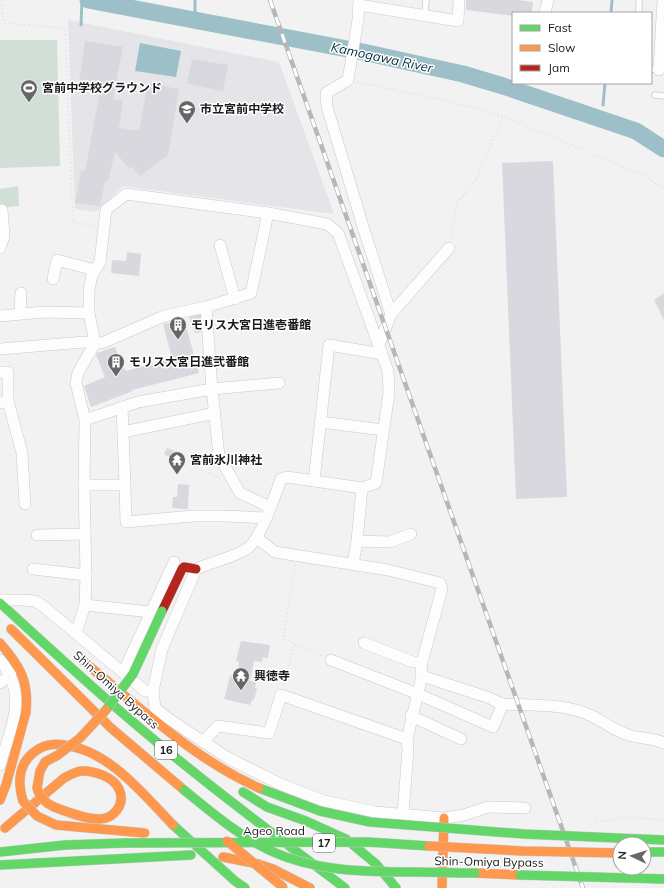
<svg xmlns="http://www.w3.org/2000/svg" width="664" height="888" font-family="Mulish,'Noto Sans JP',sans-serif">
  <rect width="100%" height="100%" fill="#f2f2f3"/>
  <!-- built -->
  <polygon fill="#e4e4e9" points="68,20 279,62 334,214 123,186 96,212 75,209"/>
  <!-- green -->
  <g fill="#d1dfd6">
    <polygon points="0,40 57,40 60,166 0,168"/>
    <polygon points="18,186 19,206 0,208 0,189"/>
    <polygon points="204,311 205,331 195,333 188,314"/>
  </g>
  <!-- water -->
  <polygon fill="#9dc0c8" points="140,43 181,51 176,77 135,71"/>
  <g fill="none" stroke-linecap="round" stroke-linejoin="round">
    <!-- stream -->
    <g stroke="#9dc0c8" stroke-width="3">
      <polyline points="195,0 195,21"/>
      <polyline points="611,13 612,0"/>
      <polyline points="81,25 82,0"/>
      <polyline points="603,105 605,83"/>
    </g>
    <!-- river -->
    <polyline stroke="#9dc0c8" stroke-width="17" points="88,0 363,52 463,74 503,86 636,131 664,149"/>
  </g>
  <!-- building -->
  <g fill="#d9d8df">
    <polygon points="466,0 519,0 533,2 532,13 513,13 513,16 466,10"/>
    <polygon points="85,41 123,47 113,99 123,101 119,128 139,131 148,83 179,89 168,155 140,176 132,166 130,169 115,152 108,181 105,181 100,206 75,203 81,171 85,171 100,92 78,88"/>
    <polygon points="192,59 228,65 223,91 187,84"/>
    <polygon points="553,161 567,497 516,499 502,163"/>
    <polygon points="127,252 141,254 139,276 111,273 112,260 126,261"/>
    <polygon points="664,293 664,320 654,300"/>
    <polygon points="184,319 199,373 132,390 133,391 91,407 84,386 105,377 96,355 97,353 115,347 124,370 125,369 126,371 172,358 163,324"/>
    <polygon points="167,448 183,454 184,458 181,463 178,464 172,460 172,459 164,454"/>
    <polygon points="178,484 189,485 188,509 172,508 173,497 177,497"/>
    <polygon points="241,641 270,645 268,658 263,657 262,662 254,661 250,681 256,682 255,688 257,688 254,700 252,700 250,705 224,699 230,676 237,678 239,662 236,661"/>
  </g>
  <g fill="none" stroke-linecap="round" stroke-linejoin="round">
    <!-- lane casing -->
    <g stroke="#c9c9ca" stroke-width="7">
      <g id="lane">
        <polyline points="639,13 639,0"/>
        <polyline points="425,15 426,0"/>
        <polyline points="651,69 659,70"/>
        <polyline points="655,95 664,96"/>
      </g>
    </g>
    <!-- street casing -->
    <g stroke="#c9c9ca" stroke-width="12">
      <g id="street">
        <polyline points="359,0 358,20 348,80 326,93 327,107 365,233 391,314 379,345"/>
        <polyline points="359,5 458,21 459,0"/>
        <polyline points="545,13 548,0"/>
        <polyline points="659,70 663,0"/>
        <polyline points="0,211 2,210 4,236 0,248"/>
        <polyline points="220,245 235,299"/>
        <polyline points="53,279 57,260 95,270"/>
        <polyline points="206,307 212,389 219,456 240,493 270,507"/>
        <polyline points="20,313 21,293"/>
        <polyline points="391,314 449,248"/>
        <polyline points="0,316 44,312 89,313"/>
        <path d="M0 349 84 342 95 343 89 313V290L92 275 100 262 106 210 126 194 268 213 327 224 338 233 388 371 389 393 376 483 362 488 287 477 281 479C274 497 261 541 245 550 231 558 212 562 196 569L162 649 153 691 155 708 169 719 228 758 280 784 324 801 375 812 444 818 464 815 488 807 525 808"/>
        <polyline points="0,372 8,372 8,401 0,403"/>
        <polyline points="8,401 22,453 25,504"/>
        <polyline points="122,407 125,485"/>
        <polyline points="85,420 138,402 212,389 279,383"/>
        <polyline points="321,422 383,430"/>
        <polyline points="123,432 215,413"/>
        <polyline points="314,481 329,345 382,354"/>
        <polyline points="84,485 125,485 126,522 193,516 226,516 265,518"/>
        <polyline points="37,535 85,534"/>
        <polyline points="257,538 275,552 388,570 440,583 442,589 422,662 421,670 422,676 407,739 408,750 403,814"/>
        <polyline points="357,541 390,542 411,534"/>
        <polyline points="353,564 357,541 362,488"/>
        <polyline points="33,569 86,575"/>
        <polyline points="0,600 23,600 35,601 43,606 145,691 153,691"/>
        <polyline points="85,605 151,612"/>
        <polyline points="76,633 85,605 86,575 84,485 85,420 76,383 78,373 95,343 102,343 164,316 206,307 251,293 268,213"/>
        <polyline points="364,643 413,662 422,662"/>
        <path d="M0 660C29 694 11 727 0 765"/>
        <polyline points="331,660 418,694 493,727 503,704"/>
        <polyline points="123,673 174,562"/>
        <path d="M422 676 490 698 497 702 503 704C531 705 559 704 585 713 599 718 611 729 626 734 638 739 652 737 664 743"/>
        <polyline points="0,683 11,674"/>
        <polyline points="411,716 461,739"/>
        <polyline points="203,742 218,726 269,733 281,695 407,739"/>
      </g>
    </g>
    <!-- fast casing -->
    <g stroke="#c9c9ca" stroke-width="10">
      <g id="fast">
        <path d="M0 603C46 645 92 688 140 728 206 784 276 836 345 888"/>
        <polyline points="259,788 320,811"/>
        <polyline points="243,792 267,807 306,821 346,839 376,864 396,888"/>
        <polyline points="173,825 235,881 245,888"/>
        <polyline points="0,852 65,845 126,843"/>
        <polyline points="644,852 664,852"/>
        <polyline points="0,865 191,855"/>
      </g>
    </g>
    <!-- slow casing -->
    <g stroke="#c9c9ca" stroke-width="10">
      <g id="slow">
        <polyline points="11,629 111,728 184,790"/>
        <path d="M0 643C20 666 29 681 26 712L6 785 0 800"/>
        <path d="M84 662C140 707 192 758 259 788"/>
        <path d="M23 801C18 784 18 765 33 753 42 745 53 743 64 745 109 750 144 795 173 825"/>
        <path d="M5 828 64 778C70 775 75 772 81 771 93 770 114 777 119 789 126 804 114 819 99 819 84 819 68 812 54 807"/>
        <polyline points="223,857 258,864 273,869 310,888"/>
        <polyline points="475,873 520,875"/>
        <polyline points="442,888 444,818"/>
      </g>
    </g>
    <!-- jam casing -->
    <g stroke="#c9c9ca" stroke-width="10">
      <polyline id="jam" points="162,611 182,569 184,567 196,569"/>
    </g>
    <!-- path -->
    <g stroke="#dcdcdc" stroke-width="1.5" stroke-dasharray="1 3" stroke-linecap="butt">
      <polyline points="2,0 3,23 65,28 73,222 94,226"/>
      <polyline points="357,82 448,101 503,116 645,176 664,189"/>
      <polyline points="451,238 457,203 476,180 503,116"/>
      <polyline points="190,465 220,478"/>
      <polyline points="295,565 283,639 323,656"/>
      <polyline points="283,685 295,644"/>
      <polyline points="596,822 625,817 664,820"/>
    </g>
    <!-- lane -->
    <use href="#lane" stroke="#fdfdfd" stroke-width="5.5"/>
    <!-- street -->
    <use href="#street" stroke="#fdfdfd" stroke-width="11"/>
    <!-- fast -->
    <use href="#fast" stroke="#63d668" stroke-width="9"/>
    <!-- slow -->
    <use href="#slow" stroke="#ff974d" stroke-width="9"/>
    <!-- jam -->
    <use href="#jam" stroke="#b3261e" stroke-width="9"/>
    <!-- rail casing -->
    <g stroke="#b7b7b8" stroke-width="4.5">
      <polyline id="rail" points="270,0 583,888"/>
    </g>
    <!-- rail -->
    <use href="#rail" stroke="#fff" stroke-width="3" stroke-dasharray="9" stroke-linecap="butt"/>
    <!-- fast-bridge casing -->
    <g stroke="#c9c9ca" stroke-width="10" stroke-linecap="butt">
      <g id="fast-bridge">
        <polyline points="106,710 133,674 162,611"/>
        <path d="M184 790C211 812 239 836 271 851 314 871 364 872 411 872 432 872 454 873 475 873"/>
        <polyline points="320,811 370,822 524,834 664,840"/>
        <polyline points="126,843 368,842 429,846"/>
        <polyline points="520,875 664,879"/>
      </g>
    </g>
    <!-- slow-bridge casing -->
    <g stroke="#c9c9ca" stroke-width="10" stroke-linecap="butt">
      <g id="slow-bridge">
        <polyline points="23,801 37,816 56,825 145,833"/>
        <polyline points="54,807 47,803 40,796 37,788 40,771 45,762 58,755 80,738 106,710"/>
        <polyline points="227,841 283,887"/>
        <polyline points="429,846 522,851 620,853"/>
      </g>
    </g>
    <!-- fast-bridge -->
    <use href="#fast-bridge" stroke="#63d668" stroke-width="9"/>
    <!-- slow-bridge -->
    <use href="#slow-bridge" stroke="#ff974d" stroke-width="9"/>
  </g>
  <!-- icons -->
  <defs>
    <g id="stadium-pin" transform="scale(0.9)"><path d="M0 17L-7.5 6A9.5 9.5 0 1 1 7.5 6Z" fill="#666" stroke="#fff"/><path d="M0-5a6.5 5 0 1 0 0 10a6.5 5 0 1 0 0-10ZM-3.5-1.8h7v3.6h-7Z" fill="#fff"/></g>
    <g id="school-pin" transform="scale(0.9)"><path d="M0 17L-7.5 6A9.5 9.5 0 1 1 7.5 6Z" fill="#666" stroke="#fff"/><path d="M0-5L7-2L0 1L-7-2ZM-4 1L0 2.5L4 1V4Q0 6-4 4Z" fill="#fff"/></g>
    <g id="building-pin" transform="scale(0.9)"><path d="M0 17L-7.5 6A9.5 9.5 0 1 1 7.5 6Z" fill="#666" stroke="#fff"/><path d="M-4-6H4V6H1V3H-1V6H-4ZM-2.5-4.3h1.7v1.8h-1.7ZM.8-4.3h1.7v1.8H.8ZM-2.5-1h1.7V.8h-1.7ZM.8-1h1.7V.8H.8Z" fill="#fff"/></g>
    <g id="temple-pin" transform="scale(0.9)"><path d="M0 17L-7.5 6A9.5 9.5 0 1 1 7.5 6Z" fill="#666" stroke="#fff"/><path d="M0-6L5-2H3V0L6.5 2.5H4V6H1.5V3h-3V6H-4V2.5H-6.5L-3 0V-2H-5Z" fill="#fff"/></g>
  </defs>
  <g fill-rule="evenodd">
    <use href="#stadium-pin" x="29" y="88"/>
    <use href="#school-pin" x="187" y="109"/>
    <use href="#building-pin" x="178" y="325"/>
    <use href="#building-pin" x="116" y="362"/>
    <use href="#temple-pin" x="177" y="460"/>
    <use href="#temple-pin" x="241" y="676"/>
  </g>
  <g text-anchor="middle" stroke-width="3" stroke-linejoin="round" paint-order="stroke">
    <!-- shield labels -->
    <g fill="#fff" stroke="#5f5f5f" stroke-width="1">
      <rect x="155" y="741" width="22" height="18" rx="3"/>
      <rect x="313" y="834" width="22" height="18" rx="3"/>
    </g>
    <g font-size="11" font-weight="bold" fill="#1a1a1a">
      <text x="166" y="754">16</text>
      <text x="324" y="847">17</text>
    </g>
    <!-- poi labels -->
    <g font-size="12" font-weight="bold" fill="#1a1a1a" stroke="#fff" text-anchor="start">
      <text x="42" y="92">宮前中学校グラウンド</text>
      <text x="200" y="113">市立宮前中学校</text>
      <text x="191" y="329">モリス大宮日進壱番館</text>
      <text x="129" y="366">モリス大宮日進弐番館</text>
      <text x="190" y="464">宮前氷川神社</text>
      <text x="254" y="680">興徳寺</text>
    </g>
    <!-- street labels -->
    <g font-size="12" fill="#1a1a1a" stroke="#fff">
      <text transform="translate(116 690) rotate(42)" y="4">Shin-Omiya Bypass</text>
      <text x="274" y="835">Ageo Road</text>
      <text transform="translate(489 862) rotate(1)" y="4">Shin-Omiya Bypass</text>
    </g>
    <!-- water labels -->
    <g font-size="13" font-style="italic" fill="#003039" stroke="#fff">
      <text transform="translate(382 57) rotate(12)" y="5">Kamogawa River</text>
    </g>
  </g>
  <!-- legend -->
  <rect x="512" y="12" width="140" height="72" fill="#ffffff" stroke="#a3a3a3"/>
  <rect x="520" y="25" width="20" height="6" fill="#63d668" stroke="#a3a3a3"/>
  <text x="548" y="32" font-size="12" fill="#1a1a1a">Fast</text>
  <rect x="520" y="45" width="20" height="6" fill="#ff974d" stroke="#a3a3a3"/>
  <text x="548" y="52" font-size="12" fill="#1a1a1a">Slow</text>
  <rect x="520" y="65" width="20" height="6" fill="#b3261e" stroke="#a3a3a3"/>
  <text x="548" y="72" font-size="12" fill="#1a1a1a">Jam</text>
  <!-- north arrow -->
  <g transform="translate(632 856) rotate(274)"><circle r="19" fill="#ffffff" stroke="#a3a3a3"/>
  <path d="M0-3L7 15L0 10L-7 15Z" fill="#666666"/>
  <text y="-6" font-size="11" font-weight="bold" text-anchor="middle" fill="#1a1a1a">N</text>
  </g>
</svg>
